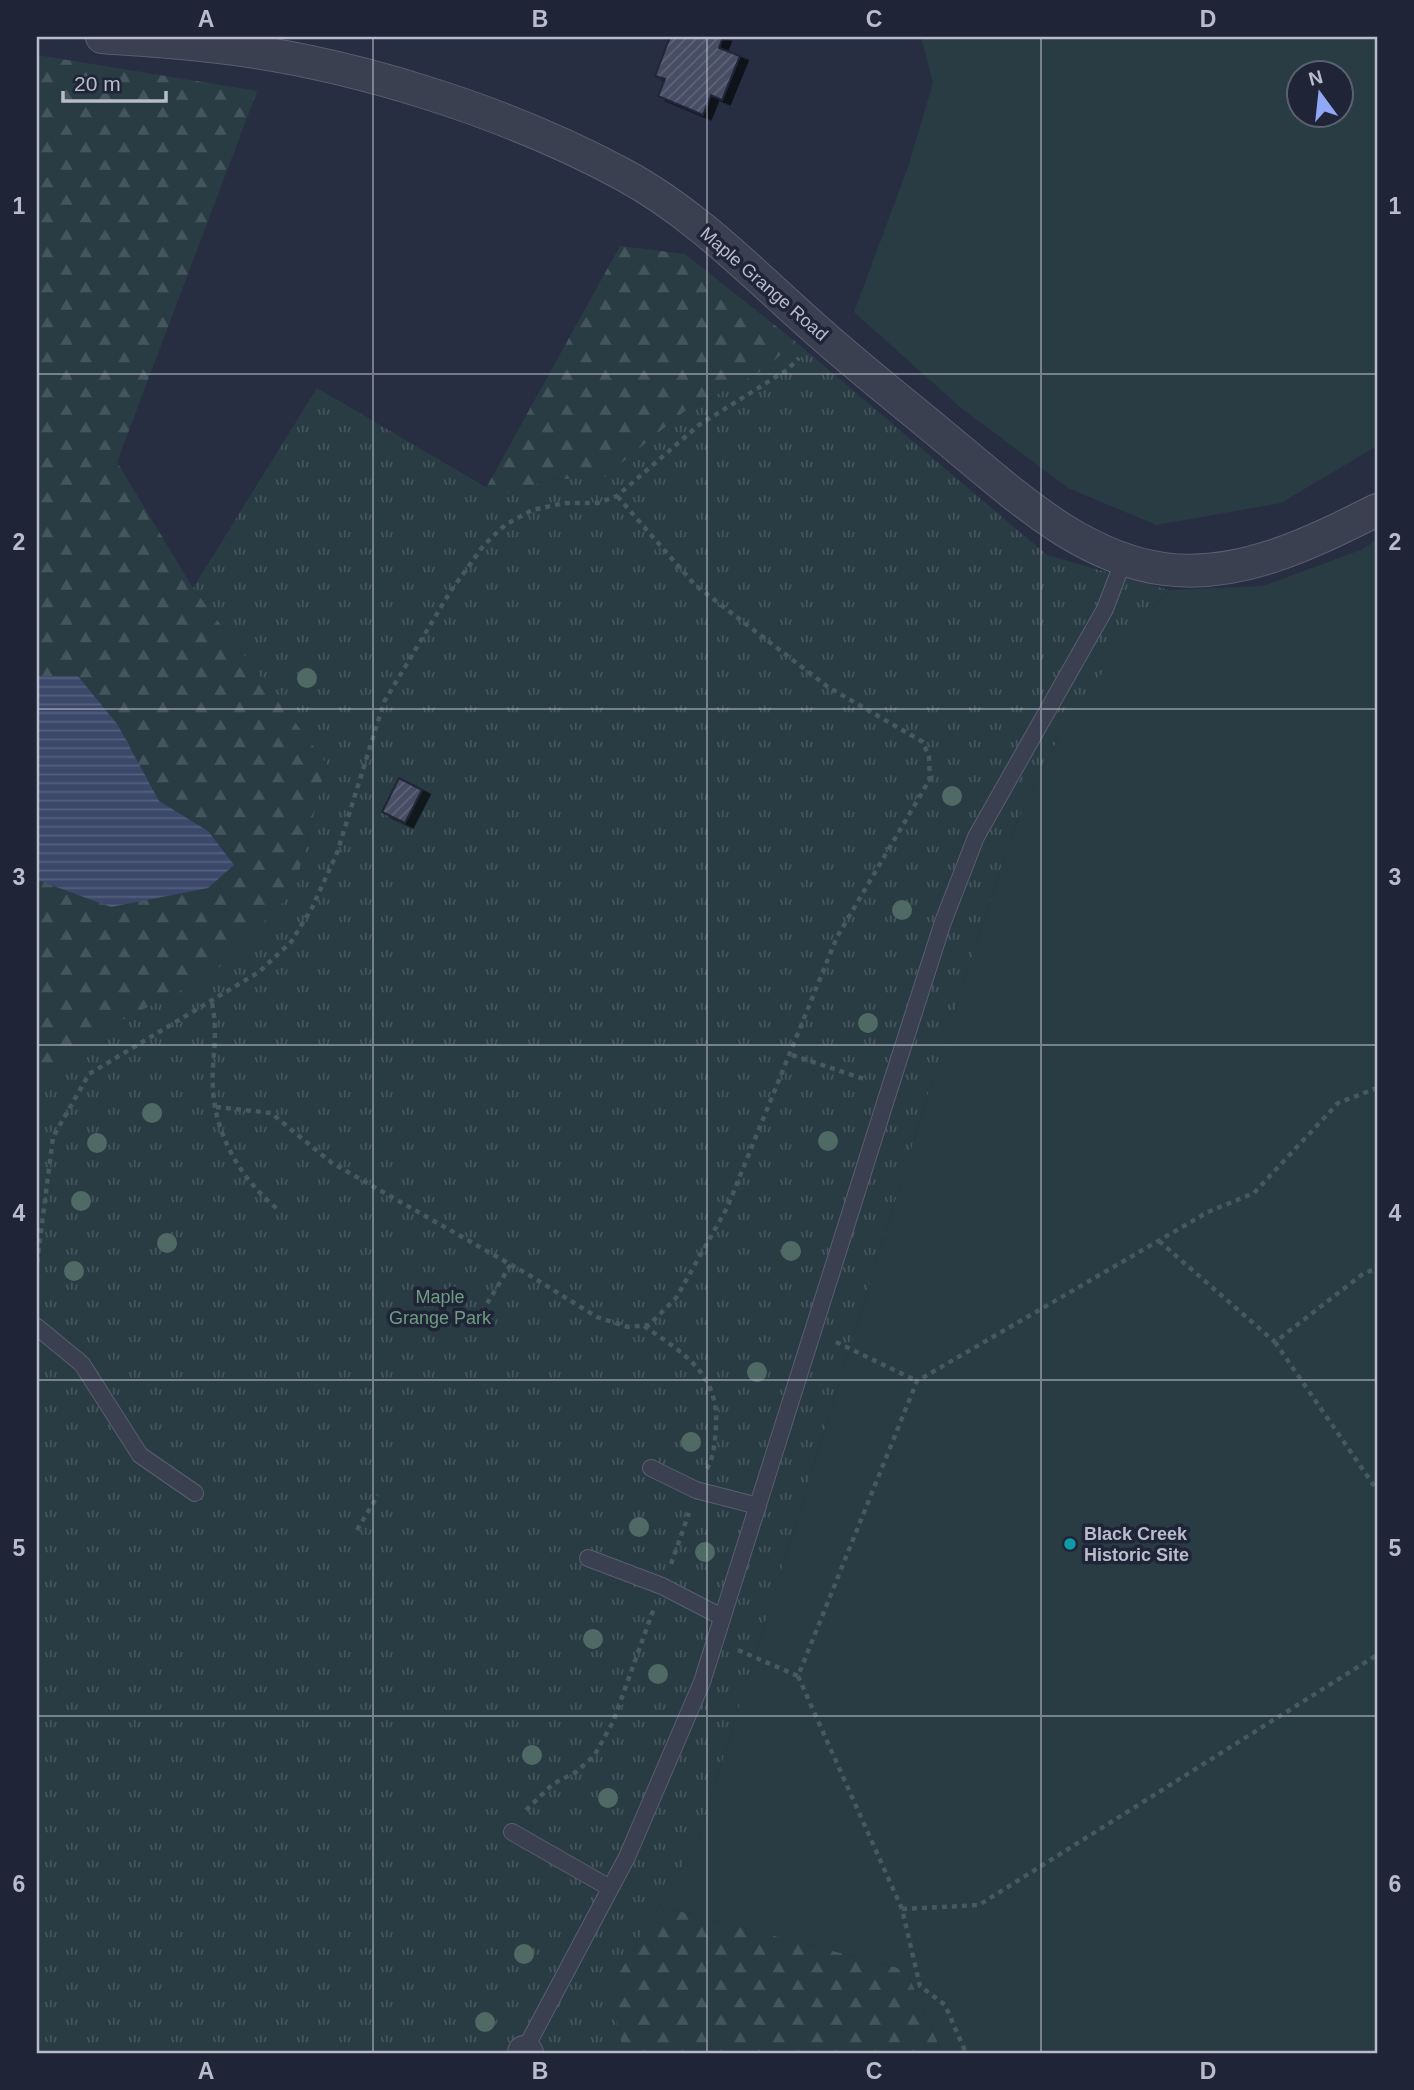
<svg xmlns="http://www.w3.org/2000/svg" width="1414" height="2090" font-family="Helvetica,sans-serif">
  <defs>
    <pattern id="forest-firs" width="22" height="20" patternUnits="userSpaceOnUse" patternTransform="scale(1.75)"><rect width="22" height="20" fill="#293b43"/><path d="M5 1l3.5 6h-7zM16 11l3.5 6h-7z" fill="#46555d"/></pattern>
    <pattern id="park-tufts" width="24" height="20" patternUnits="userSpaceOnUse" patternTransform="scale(1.75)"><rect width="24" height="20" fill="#293b43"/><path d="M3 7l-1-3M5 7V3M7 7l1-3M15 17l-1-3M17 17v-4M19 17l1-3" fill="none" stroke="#46555d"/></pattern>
    <pattern id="water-rules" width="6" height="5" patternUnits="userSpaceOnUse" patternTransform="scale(1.75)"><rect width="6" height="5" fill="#3c486a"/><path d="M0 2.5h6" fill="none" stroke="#56607e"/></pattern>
    <pattern id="building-hatch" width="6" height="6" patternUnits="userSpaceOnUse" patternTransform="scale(1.75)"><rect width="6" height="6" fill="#464d64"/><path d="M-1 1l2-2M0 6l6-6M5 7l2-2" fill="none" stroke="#5f6579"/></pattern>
    <filter id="shadow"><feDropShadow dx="8" dy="4.5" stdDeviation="0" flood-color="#0009"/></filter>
  </defs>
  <rect width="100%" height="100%" fill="#272e42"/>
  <!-- green -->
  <g fill="#293b43" fill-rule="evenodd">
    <path d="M921 37H1377V446L1281 503 1156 525 1068 488 961 408 854 312 908 167 933 83ZM1298 74H1340V116H1298Z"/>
    <polygon points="1377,539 1377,2053 942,2053 906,1970 659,1906 698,1840 929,1091 1013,830 1063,728 1129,635 1169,590 1263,586 1363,549"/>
  </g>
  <!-- forest -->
  <g fill="url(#forest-firs)">
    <polygon points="37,55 257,91 117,462 193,588 327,764 294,891 213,974 103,1030 47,1071 37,1090"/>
    <polygon points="620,246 685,254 796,342 762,371 685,411 604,478 549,480 501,496 486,488"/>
    <polygon points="659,1906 906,1970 942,2053 623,2053 611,1987"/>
  </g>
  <!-- park -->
  <polygon fill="url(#park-tufts)" points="796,342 1047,555 1169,590 1129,635 1063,728 1013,830 929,1091 698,1840 611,1987 623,2053 37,2053 37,1090 47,1071 103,1030 213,974 294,891 327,764 193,588 317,388 501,496 549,480 604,477 685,411 762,371"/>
  <!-- water -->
  <polygon fill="url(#water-rules)" points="37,676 78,676 117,724 159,801 208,831 234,865 208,888 111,907 37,880"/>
  <!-- building -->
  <g fill="url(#building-hatch)" stroke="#222739" stroke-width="2" filter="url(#shadow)">
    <polygon points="670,37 723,37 719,48 740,56 722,100 711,95 703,115 658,96 665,79 655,76"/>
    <polygon points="399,778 422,790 405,823 382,812"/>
  </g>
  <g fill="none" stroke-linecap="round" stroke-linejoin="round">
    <!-- lane casing -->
    <g stroke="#595e6f" stroke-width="18">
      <g id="lane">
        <polyline points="37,1327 82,1364 140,1455 195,1493"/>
        <polyline points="651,1468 696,1490 758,1506"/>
        <polyline points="588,1558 662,1586 722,1617"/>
        <polyline points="512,1832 610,1888"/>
        <polyline points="523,2053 627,1857 702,1682 890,1087 943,922 976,837 1105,609 1124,559"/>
      </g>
    </g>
    <!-- street casing -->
    <g stroke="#595e6f" stroke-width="34">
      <g id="street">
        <path d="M102 37C141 40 179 42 218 47 350 62 506 111 624 175 698 215 758 279 821 334 866 374 914 411 960 450 1020 500 1084 558 1164 569 1240 579 1311 543 1377 510"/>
        <polyline points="524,2052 527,2053"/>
      </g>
    </g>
    <!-- path -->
    <g stroke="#47585f" stroke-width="4.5" stroke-dasharray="5 5" stroke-linecap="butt">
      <path d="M212 1003C219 1037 211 1058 213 1090 216 1138 243 1182 280 1211"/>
      <polyline points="792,1055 867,1080"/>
      <polyline points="216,1107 271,1113 332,1163 529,1275 597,1317 628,1327 649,1325 676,1298 727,1208 837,937 930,779 929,757 923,742 828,687 695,585 617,496"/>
      <polyline points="1159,1241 1275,1342 1364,1273 1377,1269"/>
      <polyline points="37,1263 53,1137 89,1074 259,972 291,942 312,908 337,853 384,702 450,592 484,545 505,525 532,510 565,503 598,503 617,496 699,425 787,370 799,358"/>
      <polyline points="482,1312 511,1264"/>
      <path d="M644 1326C683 1353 719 1373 716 1426 715 1441 714 1456 707 1469"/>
      <polyline points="836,1342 917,1381"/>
      <polyline points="1275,1342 1377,1490"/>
      <polyline points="357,1530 378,1495"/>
      <polyline points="671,1564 689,1513"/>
      <polyline points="738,1650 798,1676 917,1381 1208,1212 1254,1193 1338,1103 1377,1088"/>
      <polyline points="798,1676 902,1909 920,1986 945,2005 966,2053"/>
      <polyline points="526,1810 553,1784 576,1772 594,1756 613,1722 654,1608"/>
      <polyline points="902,1909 979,1905 1377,1655"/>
    </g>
    <!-- lane -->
    <use href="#lane" stroke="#3b4051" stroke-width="16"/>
    <!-- street -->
    <use href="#street" stroke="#3b4051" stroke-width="32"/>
  </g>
  <!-- trees -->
  <g fill="#4f6a65">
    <circle cx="307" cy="678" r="10"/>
    <circle cx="952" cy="796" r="10"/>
    <circle cx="902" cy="910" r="10"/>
    <circle cx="868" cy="1023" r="10"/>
    <circle cx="152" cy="1113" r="10"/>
    <circle cx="828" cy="1141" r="10"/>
    <circle cx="97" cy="1143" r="10"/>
    <circle cx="81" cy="1201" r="10"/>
    <circle cx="167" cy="1243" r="10"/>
    <circle cx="791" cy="1251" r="10"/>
    <circle cx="74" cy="1271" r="10"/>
    <circle cx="757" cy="1372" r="10"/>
    <circle cx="691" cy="1442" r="10"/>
    <circle cx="639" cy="1527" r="10"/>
    <circle cx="705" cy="1552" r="10"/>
    <circle cx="593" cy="1639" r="10"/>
    <circle cx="658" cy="1674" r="10"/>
    <circle cx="532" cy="1755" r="10"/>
    <circle cx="608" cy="1798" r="10"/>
    <circle cx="524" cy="1954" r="10"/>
    <circle cx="485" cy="2022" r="10"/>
  </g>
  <!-- grid -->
  <path fill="none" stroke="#b8bccb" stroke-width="2" stroke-opacity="0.55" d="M373 37V2053M707 37V2053M1041 37V2053M37 374H1377M37 709H1377M37 1045H1377M37 1380H1377M37 1716H1377"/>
  <!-- markers -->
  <circle fill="#0f9aa8" stroke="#1f2537" stroke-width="2.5" cx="1070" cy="1544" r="7"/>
  <g text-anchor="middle" stroke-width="7" stroke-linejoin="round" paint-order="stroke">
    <!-- street labels -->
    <g font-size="18" fill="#b8bccb" stroke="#1f2537">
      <text transform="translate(764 284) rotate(41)" y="6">Maple Grange Road</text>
    </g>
    <!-- park labels -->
    <g font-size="18" fill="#6f9c81" stroke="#1f2537">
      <text x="440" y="1303">Maple<tspan x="440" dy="21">Grange Park</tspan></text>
    </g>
    <!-- poi labels -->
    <g font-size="18" font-weight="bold" fill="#b8bccb" stroke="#1f2537" text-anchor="start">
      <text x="1084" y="1540">Black Creek<tspan x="1084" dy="21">Historic Site</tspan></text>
    </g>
  </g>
  <!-- border -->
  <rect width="1414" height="2090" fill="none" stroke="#1f2537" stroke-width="77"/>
  <!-- north arrow -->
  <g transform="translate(1320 94) rotate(345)"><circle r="33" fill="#1f2537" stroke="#5c6172" stroke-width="2"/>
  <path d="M0-5L12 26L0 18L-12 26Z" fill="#91a8f7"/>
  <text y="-10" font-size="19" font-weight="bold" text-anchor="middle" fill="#b8bccb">N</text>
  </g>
  <!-- scale -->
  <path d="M63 91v10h103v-10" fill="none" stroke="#b8bccb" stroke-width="3.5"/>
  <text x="74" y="91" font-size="21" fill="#b8bccb" stroke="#1f2537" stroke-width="5" paint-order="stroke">20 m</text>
  <rect x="38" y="38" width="1338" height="2014" fill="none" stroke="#b8bccb" stroke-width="2.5"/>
  <g font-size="23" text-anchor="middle" font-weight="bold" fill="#b8bccb">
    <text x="206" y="27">A</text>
    <text x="540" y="27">B</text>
    <text x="874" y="27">C</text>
    <text x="1208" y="27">D</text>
    <text x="19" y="214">1</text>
    <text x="1395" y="214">1</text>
    <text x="19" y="550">2</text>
    <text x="1395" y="550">2</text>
    <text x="19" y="885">3</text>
    <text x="1395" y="885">3</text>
    <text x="19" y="1221">4</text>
    <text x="1395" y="1221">4</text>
    <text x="19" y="1556">5</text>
    <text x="1395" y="1556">5</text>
    <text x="19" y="1892">6</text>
    <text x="1395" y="1892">6</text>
    <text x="206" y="2079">A</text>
    <text x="540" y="2079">B</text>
    <text x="874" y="2079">C</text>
    <text x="1208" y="2079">D</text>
  </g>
</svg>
